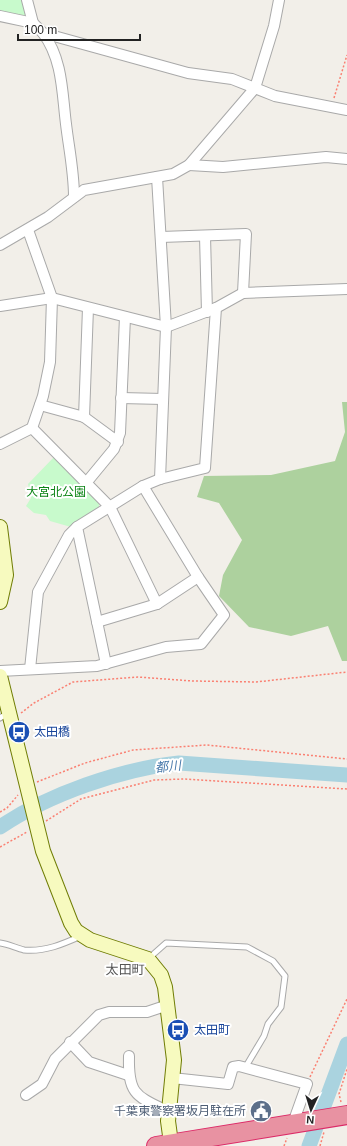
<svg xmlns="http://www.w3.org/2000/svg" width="347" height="1146" font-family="Helvetica,'Noto Sans JP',sans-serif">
  <rect width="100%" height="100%" fill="#f2efe9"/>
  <!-- forest -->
  <polygon fill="#add19e" points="342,402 347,402 347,661 342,661 328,626 291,636 249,627 219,596 223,575 242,540 219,503 197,497 204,476 271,475 335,461 345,432"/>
  <!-- park -->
  <g fill="#c8facc">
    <polygon points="0,0 25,0 31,21 0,14"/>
    <polygon points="55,456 99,500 99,508 71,527 50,521 46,515 34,513 26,506 31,498 28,484"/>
  </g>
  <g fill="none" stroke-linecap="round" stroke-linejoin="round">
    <!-- river -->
    <g stroke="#aad3df" stroke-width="15">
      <path d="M0 827C49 794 121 769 179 763L347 775"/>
      <polyline points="309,1146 347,1044"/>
    </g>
    <!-- lane casing -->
    <g stroke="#a9a9a9" stroke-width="7">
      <g id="lane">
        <polyline points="0,718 8,713"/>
        <path d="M0 943C8 944 16 948 24 950 45 952 63 944 81 936"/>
        <polyline points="148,959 166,943 247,947 273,961 285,976 281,1007 268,1024 264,1036 245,1068"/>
      </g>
    </g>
    <!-- street casing -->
    <g stroke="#a9a9a9" stroke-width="12">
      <g id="street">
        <polyline points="27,0 33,23"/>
        <polyline points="0,16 33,23 43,33 188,73 232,79 275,96 347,110"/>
        <path d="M43 33C63 60 62 93 66 124 69 149 74 172 74 197"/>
        <polyline points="189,165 223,167 326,157 347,159"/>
        <polyline points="157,177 166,327 160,479"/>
        <polyline points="205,236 207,312"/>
        <polyline points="161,237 246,234 243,293"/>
        <polyline points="0,245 48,217 84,190 173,174 189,165 255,88 274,26 279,0"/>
        <polyline points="0,306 52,298 166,327 216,308"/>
        <polyline points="121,398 163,399"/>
        <polyline points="40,405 84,417 118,442"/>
        <polyline points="84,417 88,308"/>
        <polyline points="32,428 110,507 157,604"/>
        <polyline points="0,444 32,428 43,396 50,362 52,298 28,230"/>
        <polyline points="86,483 114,449 120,433 125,317"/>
        <polyline points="97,622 157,604 198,577"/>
        <polyline points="106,664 77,527 143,486 160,479 205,468 216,308 243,293 347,289"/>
        <polyline points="30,669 38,592 69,535 77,527"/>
        <polyline points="0,671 97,666 166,647 201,644 224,615 198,577 143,486"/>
        <polyline points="70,1042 89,1062 128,1075"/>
        <path d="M129 1056C128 1095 136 1096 169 1112"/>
        <polyline points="172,1078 228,1084 233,1067 239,1066 307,1084 293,1123"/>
        <polyline points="26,1095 42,1084 55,1059 99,1015 109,1012 147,1012 168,1005"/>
      </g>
    </g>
    <!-- secondary casing -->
    <g stroke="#707d05" stroke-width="16">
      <g id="secondary">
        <polyline points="0,527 6,575 0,602"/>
        <polyline points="0,676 43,851 71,923 76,931 90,940 148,959 161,975 165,987 174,1060 168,1121 171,1143"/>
      </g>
    </g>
    <!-- highway casing -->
    <g stroke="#dc2a67" stroke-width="20">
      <polyline id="highway" points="156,1146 347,1115"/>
    </g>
    <!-- path -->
    <g stroke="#fa8072" stroke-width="1.5" stroke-dasharray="2 2" stroke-linecap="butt">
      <polyline points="334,98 347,55"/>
      <polyline points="21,713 34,703 73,682 138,677 192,681 256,682 347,672"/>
      <polyline points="37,782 85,763 133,750 207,745 347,759"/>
      <polyline points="0,812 7,808 18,795"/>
      <polyline points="46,821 81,799 154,780 184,779 347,789"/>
      <polyline points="0,847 27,832"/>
      <polyline points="310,1077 347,999"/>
      <polyline points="341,1102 339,1094 347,1069"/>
      <polyline points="284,1146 287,1138"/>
      <polyline points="320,1146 324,1132"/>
    </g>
    <!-- lane -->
    <use href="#lane" stroke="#fff" stroke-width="5"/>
    <!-- street -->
    <use href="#street" stroke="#fff" stroke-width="10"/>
    <!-- secondary -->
    <use href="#secondary" stroke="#f7fabf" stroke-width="14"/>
    <!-- highway -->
    <use href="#highway" stroke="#e892a2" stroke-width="18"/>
  </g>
  <!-- icons -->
  <defs>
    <g id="bus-disc" transform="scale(1.15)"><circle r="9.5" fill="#1a4fb4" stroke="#fff"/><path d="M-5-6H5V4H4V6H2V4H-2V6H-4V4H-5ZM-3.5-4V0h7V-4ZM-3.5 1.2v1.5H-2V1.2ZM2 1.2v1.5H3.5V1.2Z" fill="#fff"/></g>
    <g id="civic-disc" transform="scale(1.15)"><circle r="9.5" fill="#5c6f8a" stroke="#fff"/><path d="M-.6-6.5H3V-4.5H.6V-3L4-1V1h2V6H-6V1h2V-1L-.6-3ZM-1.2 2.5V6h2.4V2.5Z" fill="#fff"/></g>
  </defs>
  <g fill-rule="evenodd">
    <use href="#bus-disc" x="19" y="732"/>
    <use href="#bus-disc" x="178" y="1030"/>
    <use href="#civic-disc" x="261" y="1111"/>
  </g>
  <g text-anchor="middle" stroke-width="4" stroke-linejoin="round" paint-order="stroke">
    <!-- park labels -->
    <g font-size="12" fill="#0c8416" stroke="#fff">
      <text x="56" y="496">大宮北公園</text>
    </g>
    <!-- transit labels -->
    <g font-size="12" fill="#164399" stroke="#fff" text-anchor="start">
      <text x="34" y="736">太田橋</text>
      <text x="194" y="1034">太田町</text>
    </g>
    <!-- service labels -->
    <g font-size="12" fill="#4e5e75" stroke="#fff" text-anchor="end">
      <text x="246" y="1115">千葉東警察署坂月駐在所</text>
    </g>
    <!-- water labels -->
    <g font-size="13" font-style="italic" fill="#4a7aab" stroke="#fff">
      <text transform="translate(168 766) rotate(-6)" y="5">都川</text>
    </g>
    <!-- neighbourhood labels -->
    <g font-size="13" fill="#555" stroke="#fff">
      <text x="125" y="974">太田町</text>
    </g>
  </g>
  <!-- north arrow -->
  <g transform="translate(311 1110) rotate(184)" stroke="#ffffff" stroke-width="3" paint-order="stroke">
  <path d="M0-3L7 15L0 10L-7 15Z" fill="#222222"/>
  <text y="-6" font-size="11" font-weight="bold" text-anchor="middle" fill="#222222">N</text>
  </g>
  <!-- scale -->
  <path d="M18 34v6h122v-6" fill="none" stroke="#222222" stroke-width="2"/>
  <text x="24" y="34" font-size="12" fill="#222222" stroke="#ffffff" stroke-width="3" paint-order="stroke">100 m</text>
</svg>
